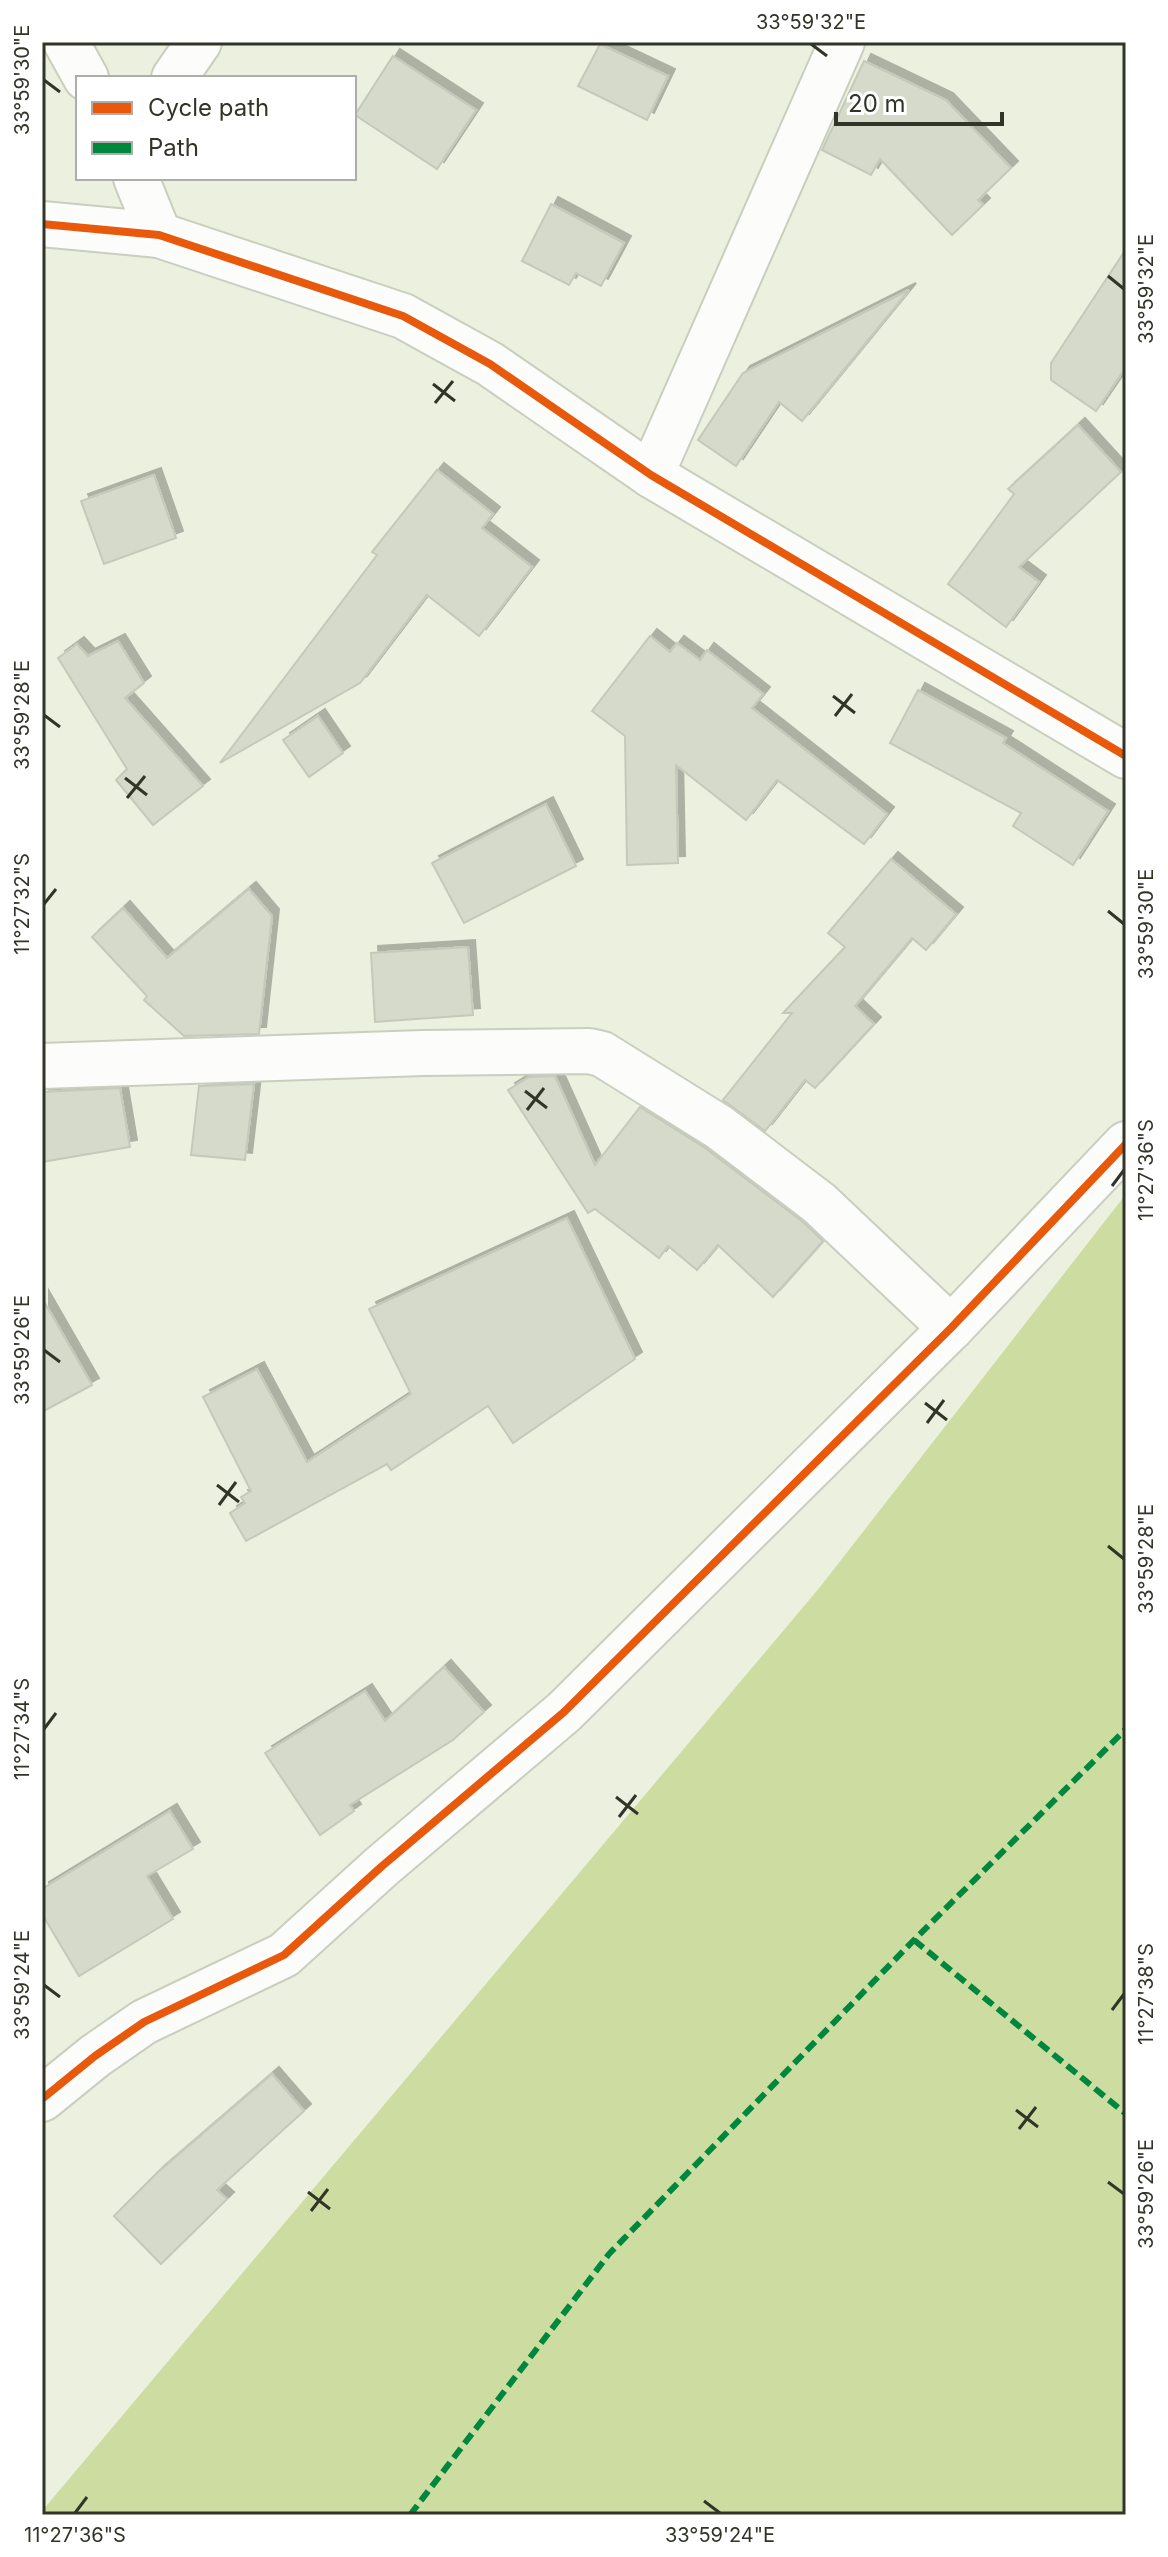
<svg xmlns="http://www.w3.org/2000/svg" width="1168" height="2557" font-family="Inter,sans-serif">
  <defs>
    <filter id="shadow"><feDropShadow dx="7" dy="-7" stdDeviation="0" flood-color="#0004"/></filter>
  </defs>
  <rect width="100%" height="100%" fill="#ebf1de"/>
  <!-- forest -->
  <polygon fill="#cddda1" points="1126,1194 1126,2515 42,2515 42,2511 820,1587"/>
  <!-- building -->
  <g fill="#d5dacb" stroke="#c5c9bb" stroke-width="2" filter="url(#shadow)">
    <polygon points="600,44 668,76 647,120 578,86"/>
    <polygon points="393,56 476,110 437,169 355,115"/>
    <polygon points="864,61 946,100 1011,168 978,200 983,205 952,235 880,159 871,175 822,150"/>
    <polygon points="551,204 624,243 601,286 576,273 569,285 522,261"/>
    <polygon points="1126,249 1126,367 1096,411 1051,380 1051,363"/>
    <polygon points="909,290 802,421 779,402 736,466 698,440 743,373"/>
    <polygon points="1078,425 1121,472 1019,567 1039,582 1006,627 948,584 1014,494 1008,489"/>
    <polygon points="437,470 493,514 482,528 532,567 479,636 427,595 360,683 220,763 377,555 372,552"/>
    <polygon points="154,475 176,538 104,564 81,501"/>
    <polygon points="650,636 670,652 677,643 700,660 707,650 763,694 752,708 887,814 864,844 777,780 746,820 676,765 678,863 627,865 625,736 592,711"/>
    <polygon points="118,641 144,683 125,698 203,786 153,825 116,780 127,769 58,658 77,644 88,656"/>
    <polygon points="918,690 1006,738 1003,743 1108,811 1073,865 1013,826 1021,813 890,743"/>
    <polygon points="318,716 343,753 309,777 283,740"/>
    <polygon points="546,804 576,866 464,923 432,863"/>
    <polygon points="891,859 956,914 926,950 912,938 855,1006 874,1024 815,1088 805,1080 765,1131 723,1100 792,1013 783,1013 845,947 828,933"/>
    <polygon points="249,889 272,916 259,1034 184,1036 144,1000 147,996 92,937 123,908 167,958"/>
    <polygon points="468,947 473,1015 375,1022 371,953"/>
    <polygon points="555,1076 595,1165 640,1107 705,1148 803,1222 823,1241 773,1297 718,1245 697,1270 668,1246 659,1258 595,1209 588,1213 508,1090 529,1077"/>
    <polygon points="254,1084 245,1160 191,1155 199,1086"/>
    <polygon points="120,1088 130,1147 42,1162 42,1092"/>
    <polygon points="567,1218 635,1359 513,1443 488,1406 391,1470 387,1464 246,1541 230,1513 245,1503 241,1497 251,1491 203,1397 257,1369 307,1462 411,1394 369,1309"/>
    <polygon points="42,1298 92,1385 42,1412"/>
    <polygon points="444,1667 484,1712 453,1740 350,1805 354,1811 320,1835 265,1753 365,1691 385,1721"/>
    <polygon points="170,1811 193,1849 147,1876 173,1919 79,1976 42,1914 42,1889"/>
    <polygon points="272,2074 304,2111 217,2190 227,2199 161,2264 114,2216 157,2173"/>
  </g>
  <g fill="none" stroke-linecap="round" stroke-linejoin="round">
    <!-- minor casing -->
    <g stroke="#c9cebf" stroke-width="48">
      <g id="minor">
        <polyline points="66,42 86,78"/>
        <polyline points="174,78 199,42"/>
        <polyline points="136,178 159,235"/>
        <polyline points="42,224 159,235 403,316 490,364 651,475 1126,756"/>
        <polyline points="651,475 842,42"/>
        <polyline points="42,1066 423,1053 589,1051 602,1054 719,1127 819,1203 951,1328"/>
        <polyline points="42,2099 95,2056 144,2022 284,1955 381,1867 564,1712 951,1328 1126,1144"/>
      </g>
    </g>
    <!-- minor -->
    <use href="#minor" stroke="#fcfdfa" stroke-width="44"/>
    <!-- quiet -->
    <g stroke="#00873e" stroke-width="6" stroke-dasharray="12 6" stroke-linecap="butt">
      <polyline points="914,1940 1126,2114"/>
      <polyline points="410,2515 609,2254 914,1940 1126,1729"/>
    </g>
    <!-- cycleway casing -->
    <g stroke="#fff" stroke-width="13">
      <g id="cycleway">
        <polyline points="42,224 159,235 403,316 490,364 651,475 1126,756"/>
        <polyline points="42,2099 95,2056 144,2022 284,1955 381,1867 564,1712 951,1328 1126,1144"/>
      </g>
    </g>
    <!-- cycleway -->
    <use href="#cycleway" stroke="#e8590c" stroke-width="8"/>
  </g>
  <!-- ticks -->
  <path fill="none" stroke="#313528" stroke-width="3" d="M811 44 827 56M44 80 60 92M1108 276 1124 289M433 384 455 401M435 403 453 381M833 696 855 713M44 715 60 727M835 716 852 694M125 778 147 795M127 798 145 776M44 904 56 889M1108 911 1124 924M525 1091 547 1108M527 1110 544 1088M1112 1186 1124 1170M44 1350 60 1362M925 1403 947 1420M927 1423 944 1400M217 1485 239 1502M219 1505 236 1482M1108 1546 1124 1559M44 1729 56 1713M616 1797 638 1814M619 1817 636 1795M44 1985 60 1997M1112 2010 1124 1994M1016 2110 1038 2127M1019 2129 1036 2107M1108 2182 1124 2194M308 2192 330 2209M311 2211 328 2189M704 2501 720 2513M75 2513 87 2497"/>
  <!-- border -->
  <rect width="1168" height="2557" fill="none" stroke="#ffffff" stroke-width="88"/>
  <!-- legend -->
  <rect x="76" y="76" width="280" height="104" fill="#ffffff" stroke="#adaea9" stroke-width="2"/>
  <rect x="92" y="102" width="40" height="12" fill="#e8590c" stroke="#adaea9" stroke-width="2"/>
  <text x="148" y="116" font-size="24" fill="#313528">Cycle path</text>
  <rect x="92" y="142" width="40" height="12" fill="#00873e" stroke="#adaea9" stroke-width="2"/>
  <text x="148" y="156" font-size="24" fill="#313528">Path</text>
  <!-- scale -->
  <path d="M836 112v12h166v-12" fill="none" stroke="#313528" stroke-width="4"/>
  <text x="848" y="112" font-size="24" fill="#313528" stroke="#ffffff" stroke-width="6" paint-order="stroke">20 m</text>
  <rect x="44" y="44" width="1080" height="2469" fill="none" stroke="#313528" stroke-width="3"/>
  <g font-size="20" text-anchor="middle" fill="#313528">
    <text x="811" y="29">33°59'32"E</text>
    <text transform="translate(22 80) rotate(-90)" y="7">33°59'30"E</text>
    <text transform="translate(1146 289) rotate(-90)" y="7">33°59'32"E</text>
    <text transform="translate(22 715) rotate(-90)" y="7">33°59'28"E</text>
    <text transform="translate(22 904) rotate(-90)" y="7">11°27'32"S</text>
    <text transform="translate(1146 924) rotate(-90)" y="7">33°59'30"E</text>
    <text transform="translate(1146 1170) rotate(-90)" y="7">11°27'36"S</text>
    <text transform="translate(22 1350) rotate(-90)" y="7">33°59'26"E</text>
    <text transform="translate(1146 1559) rotate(-90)" y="7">33°59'28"E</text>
    <text transform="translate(22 1729) rotate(-90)" y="7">11°27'34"S</text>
    <text transform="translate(22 1985) rotate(-90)" y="7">33°59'24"E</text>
    <text transform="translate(1146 1994) rotate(-90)" y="7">11°27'38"S</text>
    <text transform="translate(1146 2194) rotate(-90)" y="7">33°59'26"E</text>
    <text x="75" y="2542">11°27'36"S</text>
    <text x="720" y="2542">33°59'24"E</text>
  </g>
</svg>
